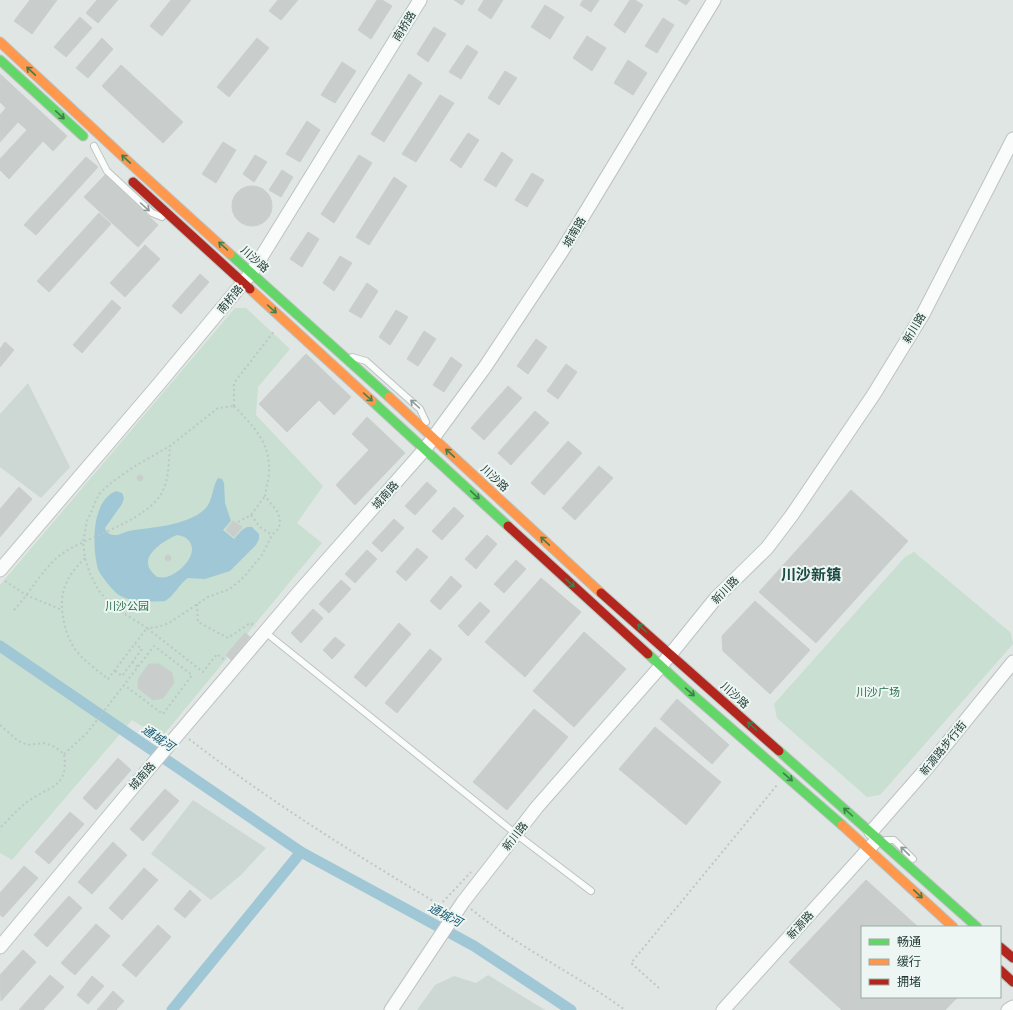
<svg xmlns="http://www.w3.org/2000/svg" width="1013" height="1010" font-family="'Alegreya Sans','Noto Sans SC',sans-serif">
  <rect width="100%" height="100%" fill="#e0e6e4"/>
  <!-- built -->
  <g fill="#cdd8d4">
    <polygon points="28,383 70,467 41,498 0,467 0,414"/>
    <polygon points="193,800 266,848 241,875 211,900 151,854"/>
    <polygon points="488,975 545,1010 417,1010 435,985 454,976 476,983"/>
  </g>
  <!-- green -->
  <g fill="#c8dfd2">
    <polygon points="235,308 246,308 290,349 258,387 256,415 323,486 297,523 322,543 161,738 132,720 12,860 0,853 0,585"/>
    <polygon points="914,552 1011,633 1013,644 880,795 867,797 777,718 774,704 905,557"/>
  </g>
  <!-- water -->
  <path fill="#a0c7d5" fill-rule="evenodd" d="M218 478 222 479 224 483 225 503 231 521 223 530 234 539 242 530 247 527H252L259 534V539L256 545 230 571 205 579 188 578C179 584 174 596 165 601 153 602 129 602 119 595 114 592 100 575 98 569 92 547 91 501 116 491L122 493 124 498 122 504 105 528C106 532 109 535 114 535 118 536 124 532 129 531 152 527 187 526 205 509 213 501 212 487 218 478ZM177 535C180 536 184 536 186 538 203 551 180 574 166 577 163 578 159 577 157 577 153 573 148 569 148 563 147 551 167 539 177 535Z"/>
  <g fill="none" stroke-linecap="round" stroke-linejoin="round">
    <!-- canal -->
    <g stroke="#a0c7d5" stroke-width="11">
      <polyline points="0,646 301,852 474,946 571,1010"/>
      <polyline points="172,1010 301,852"/>
    </g>
  </g>
  <!-- building -->
  <g fill="#c9cecd" stroke="#c9cfcd">
    <polygon points="30,0 57,0 32,34 14,21"/>
    <polygon points="97,0 118,0 98,23 86,13"/>
    <polygon points="171,0 191,0 162,36 150,26"/>
    <polygon points="278,0 298,0 281,20 269,11"/>
    <polygon points="377,0 382,0 392,6 371,39 358,30"/>
    <polygon points="454,0 465,0 462,5"/>
    <polygon points="484,0 503,0 491,19 478,10"/>
    <polygon points="583,0 599,0 591,12 580,5"/>
    <polygon points="630,0 635,0 643,5 625,33 614,25"/>
    <polygon points="678,0 690,0 686,5"/>
    <polygon points="545,5 564,17 550,39 531,27"/>
    <polygon points="80,17 92,28 66,57 54,47"/>
    <polygon points="663,18 674,25 657,53 645,46"/>
    <polygon points="434,27 446,34 428,62 417,54"/>
    <polygon points="587,36 606,48 592,71 573,58"/>
    <polygon points="102,38 113,49 88,78 76,68"/>
    <polygon points="257,38 269,48 229,97 217,87"/>
    <polygon points="467,45 478,52 461,79 449,72"/>
    <polygon points="628,60 647,73 633,95 614,83"/>
    <polygon points="342,62 356,71 335,103 321,95"/>
    <polygon points="121,65 183,122 163,143 102,86"/>
    <polygon points="505,71 517,78 499,105 488,98"/>
    <polygon points="0,74 67,136 53,151 43,141 9,179 0,170 0,159 27,130 18,122 0,142 0,115 6,108 0,102"/>
    <polygon points="409,74 422,83 384,142 371,134"/>
    <polygon points="440,95 454,103 416,162 402,154"/>
    <polygon points="307,121 320,130 300,162 286,154"/>
    <polygon points="468,133 479,140 461,168 450,160"/>
    <polygon points="223,142 236,150 216,183 202,174"/>
    <polygon points="502,152 513,160 496,187 484,180"/>
    <polygon points="255,155 267,162 254,182 243,174"/>
    <polygon points="359,155 372,163 334,223 321,214"/>
    <polygon points="86,157 98,167 36,235 24,225"/>
    <polygon points="282,170 293,177 281,197 269,190"/>
    <polygon points="532,173 544,180 527,207 515,200"/>
    <polygon points="105,175 158,225 138,247 84,197"/>
    <polygon points="394,177 407,186 369,245 356,237"/>
    <circle cx="252" cy="206" r="20"/>
    <polygon points="99,213 111,224 49,292 37,281"/>
    <polygon points="308,232 319,239 302,267 290,259"/>
    <polygon points="145,245 160,259 125,297 110,283"/>
    <polygon points="340,256 352,263 334,291 323,283"/>
    <polygon points="200,274 209,282 181,314 172,306"/>
    <polygon points="367,283 378,291 361,318 349,311"/>
    <polygon points="112,300 121,308 82,353 73,345"/>
    <polygon points="396,310 408,317 390,345 379,337"/>
    <polygon points="424,331 436,339 418,366 407,359"/>
    <polygon points="536,339 547,347 528,374 517,366"/>
    <polygon points="5,342 14,350 0,367 0,349"/>
    <polygon points="306,354 351,397 334,415 319,400 287,432 259,404"/>
    <polygon points="451,357 462,365 444,392 433,385"/>
    <polygon points="566,364 577,372 558,399 547,391"/>
    <polygon points="508,386 522,398 484,440 471,428"/>
    <polygon points="535,411 549,423 511,465 498,453"/>
    <polygon points="367,417 405,453 355,505 336,485 369,450 352,434"/>
    <polygon points="568,441 582,453 544,495 531,483"/>
    <polygon points="599,466 613,478 575,520 562,508"/>
    <circle cx="140" cy="478" r="3"/>
    <polygon points="427,482 437,491 415,515 405,506"/>
    <polygon points="19,487 32,499 0,537 0,509"/>
    <polygon points="851,490 908,541 816,643 759,592"/>
    <polygon points="454,507 464,516 442,540 432,531"/>
    <polygon points="394,519 404,528 382,552 372,543"/>
    <polygon points="233,521 242,527 234,537 226,530"/>
    <polygon points="487,535 497,544 476,569 465,559"/>
    <polygon points="417,548 428,557 406,581 396,572"/>
    <polygon points="367,550 377,559 355,583 345,574"/>
    <circle cx="168" cy="558" r="3"/>
    <polygon points="516,560 526,569 504,593 494,584"/>
    <polygon points="451,576 462,586 440,610 430,601"/>
    <polygon points="541,578 581,612 525,677 485,642"/>
    <polygon points="341,580 351,589 329,613 319,604"/>
    <polygon points="755,601 810,650 770,694 723,651 722,636"/>
    <polygon points="480,602 490,611 468,636 458,626"/>
    <polygon points="313,609 323,618 301,643 291,633"/>
    <polygon points="399,623 411,634 366,687 354,677"/>
    <polygon points="584,632 626,669 574,727 533,691"/>
    <polygon points="245,633 250,637 231,660 226,655"/>
    <polygon points="335,637 345,645 332,659 323,650"/>
    <polygon points="430,649 442,659 397,713 385,703"/>
    <polygon points="149,664 159,664 172,673 174,683 163,698 153,700 138,688 138,679"/>
    <polygon points="677,699 729,745 712,764 660,719"/>
    <polygon points="534,709 568,737 507,810 473,782"/>
    <polygon points="655,727 721,782 686,825 619,769"/>
    <polygon points="118,758 131,770 96,810 83,798"/>
    <polygon points="165,789 179,801 143,841 130,829"/>
    <polygon points="70,812 84,824 49,864 35,852"/>
    <polygon points="113,842 127,855 92,894 78,882"/>
    <polygon points="24,866 38,878 3,917 0,915 0,893"/>
    <polygon points="144,868 158,880 122,920 109,908"/>
    <polygon points="866,880 918,927 862,927 862,997 958,997 945,1010 842,1010 789,962"/>
    <polygon points="190,890 201,900 185,918 174,909"/>
    <polygon points="69,896 82,908 47,947 34,935"/>
    <polygon points="96,924 110,936 75,975 61,963"/>
    <polygon points="158,925 171,937 136,977 122,965"/>
    <polygon points="23,950 36,962 1,1001 0,975"/>
    <polygon points="50,975 64,987 43,1010 19,1010"/>
    <polygon points="92,976 104,986 88,1004 77,995"/>
    <polygon points="113,991 124,1001 116,1010 97,1010"/>
  </g>
  <g fill="none" stroke-linecap="round" stroke-linejoin="round">
    <!-- lane casing -->
    <g stroke="#bdc3c1" stroke-width="8">
      <g id="lane">
        <polyline points="94,146 107,171 152,213 162,217"/>
        <polyline points="352,357 366,361 420,409 426,422"/>
        <polyline points="265,632 516,834 591,891"/>
        <polyline points="886,840 894,840 913,859"/>
      </g>
    </g>
    <!-- street casing -->
    <g stroke="#bdc3c1" stroke-width="15">
      <g id="street">
        <polyline points="0,570 158,385 252,272 420,0"/>
        <polyline points="871,832 927,768 1013,662"/>
        <polyline points="0,947 129,792 298,593 425,449 485,367 562,251 714,0"/>
        <polyline points="391,1010 463,902 537,807 661,666 716,598 767,548 792,515 874,394 923,314 1013,139"/>
        <polyline points="723,1010 874,843"/>
        <polyline points="1008,1010 1013,1007"/>
      </g>
    </g>
    <!-- fast casing -->
    <g stroke="#bcc3c1" stroke-width="11">
      <g id="fast">
        <polyline points="0,60 83,136"/>
        <polyline points="230,254 389,397"/>
        <polyline points="372,401 508,526"/>
        <polyline points="648,654 687,690 842,825"/>
        <polyline points="779,751 977,927"/>
      </g>
    </g>
    <!-- slow casing -->
    <g stroke="#bcc3c1" stroke-width="11">
      <g id="slow">
        <polyline points="0,42 132,165 230,254"/>
        <polyline points="250,289 372,401"/>
        <polyline points="389,397 601,593"/>
        <polyline points="842,825 953,927"/>
      </g>
    </g>
    <!-- jam casing -->
    <g stroke="#bcc3c1" stroke-width="11">
      <g id="jam">
        <polyline points="133,182 250,289"/>
        <polyline points="508,526 648,654"/>
        <polyline points="601,593 779,751"/>
        <polyline points="1000,947 1013,958"/>
        <polyline points="1000,970 1013,982"/>
      </g>
    </g>
    <!-- path -->
    <g stroke="#bec7c5" stroke-width="2" stroke-dasharray="2 3" stroke-linecap="butt">
      <path d="M234 406C254 427 271 443 269 474 268 482 266 489 265 496L277 511 280 519 279 528 272 535 262 555 244 577 230 589 208 597 169 623 158 627 147 628 112 606 99 591 90 574 85 558 83 542 87 521 99 494 112 482 135 466 170 446 218 408Z"/>
      <polyline points="234,406 234,383 275,330"/>
      <polyline points="251,515 260,527 272,535"/>
      <polyline points="238,522 251,515 265,496"/>
      <path d="M85 558C65 578 58 593 64 622 66 632 69 639 74 648 83 660 97 670 108 679L147 628 203 672 217 654 226 661"/>
      <polyline points="5,581 26,595 62,610"/>
      <polyline points="197,604 198,622 228,638 250,623 256,626"/>
      <path d="M14 610C30 593 41 571 59 556 86 535 151 522 164 488 169 475 169 460 170 446"/>
      <polyline points="132,662 138,667"/>
      <polyline points="115,671 122,676 142,649 135,644"/>
      <path d="M0 725 17 740 27 745 45 743 55 747 64 754C69 788 49 786 27 802 17 810 9 819 0 828"/>
      <path d="M189 739C268 800 354 854 440 905L471 872"/>
      <polyline points="64,754 87,733 154,646 192,675 163,714 124,685"/>
      <path d="M471 909C519 948 576 974 625 1010"/>
      <polyline points="659,988 631,963 742,828 777,785"/>
    </g>
    <!-- lane -->
    <use href="#lane" stroke="#fafbfb" stroke-width="6"/>
    <!-- street -->
    <use href="#street" stroke="#fafbfb" stroke-width="13"/>
    <!-- fast -->
    <use href="#fast" stroke="#63d668" stroke-width="9"/>
    <!-- slow -->
    <use href="#slow" stroke="#ff974d" stroke-width="9"/>
    <!-- jam -->
    <use href="#jam" stroke="#b3261e" stroke-width="9"/>
  </g>
  <!-- one-way arrows -->
  <defs><path id="oneway-shaft" d="M-6 0H5M1.5-3L5.5 0L1.5 3" fill="none" stroke-width="1.6" stroke-linecap="round" stroke-linejoin="round"/></defs>
  <g stroke="#3e7f4b">
    <use href="#oneway-shaft" transform="translate(31 71) rotate(-137)"/>
    <use href="#oneway-shaft" transform="translate(60 115) rotate(43)"/>
    <use href="#oneway-shaft" transform="translate(126 159) rotate(-137)"/>
    <use href="#oneway-shaft" transform="translate(223 246) rotate(-138)"/>
    <use href="#oneway-shaft" transform="translate(272 309) rotate(42)"/>
    <use href="#oneway-shaft" transform="translate(368 397) rotate(42)"/>
    <use href="#oneway-shaft" transform="translate(450 453) rotate(-137)"/>
    <use href="#oneway-shaft" transform="translate(475 495) rotate(43)"/>
    <use href="#oneway-shaft" transform="translate(545 541) rotate(-137)"/>
    <use href="#oneway-shaft" transform="translate(570 583) rotate(43)"/>
    <use href="#oneway-shaft" transform="translate(642 628) rotate(-138)"/>
    <use href="#oneway-shaft" transform="translate(690 692) rotate(41)"/>
    <use href="#oneway-shaft" transform="translate(752 726) rotate(-138)"/>
    <use href="#oneway-shaft" transform="translate(788 777) rotate(41)"/>
    <use href="#oneway-shaft" transform="translate(848 812) rotate(-138)"/>
    <use href="#oneway-shaft" transform="translate(918 894) rotate(43)"/>
  </g>
  <g stroke="#8c9a98">
    <use href="#oneway-shaft" transform="translate(145 207) rotate(42)"/>
    <use href="#oneway-shaft" transform="translate(415 404) rotate(-138)"/>
    <use href="#oneway-shaft" transform="translate(905 851) rotate(-136)"/>
  </g>
  <g text-anchor="middle" stroke-width="4" stroke-linejoin="round" paint-order="stroke">
    <!-- street labels -->
    <g font-size="11" fill="#1f3834" stroke="#edf6f2">
      <text transform="translate(404 26) rotate(-58)" y="4">南桥路</text>
      <text transform="translate(574 232) rotate(-59)" y="4">城南路</text>
      <text transform="translate(255 259) rotate(42)" y="4">川沙路</text>
      <text transform="translate(230 299) rotate(-50)" y="4">南桥路</text>
      <text transform="translate(914 328) rotate(-59)" y="4">新川路</text>
      <text transform="translate(495 478) rotate(43)" y="4">川沙路</text>
      <text transform="translate(385 495) rotate(-48)" y="4">城南路</text>
      <text transform="translate(725 590) rotate(-46)" y="4">新川路</text>
      <text transform="translate(735 695) rotate(42)" y="4">川沙路</text>
      <text transform="translate(943 748) rotate(-51)" y="4">新源路步行街</text>
      <text transform="translate(142 776) rotate(-49)" y="4">城南路</text>
      <text transform="translate(515 836) rotate(-52)" y="4">新川路</text>
      <text transform="translate(800 925) rotate(-48)" y="4">新源路</text>
    </g>
    <!-- park labels -->
    <g font-size="11" fill="#2a6e4c" stroke="#edf6f2">
      <text x="127" y="610">川沙公园</text>
      <text x="878" y="696">川沙广场</text>
    </g>
    <!-- water labels -->
    <g font-size="12" font-style="italic" fill="#1b5972" stroke="#edf6f2">
      <text transform="translate(158 738) rotate(34)" y="4">通城河</text>
      <text transform="translate(445 915) rotate(28)" y="4">通城河</text>
    </g>
    <!-- district labels -->
    <g font-size="15" font-weight="bold" fill="#1c4943" stroke="#edf6f2">
      <text x="811" y="580">川沙新镇</text>
    </g>
  </g>
  <!-- legend -->
  <rect x="861" y="926" width="140" height="72" fill="#edf6f2" stroke="#9baaa6"/>
  <rect x="869" y="939" width="20" height="6" fill="#63d668" stroke="#9baaa6"/>
  <text x="897" y="946" font-size="12" fill="#1f3834">畅通</text>
  <rect x="869" y="959" width="20" height="6" fill="#ff974d" stroke="#9baaa6"/>
  <text x="897" y="966" font-size="12" fill="#1f3834">缓行</text>
  <rect x="869" y="979" width="20" height="6" fill="#b3261e" stroke="#9baaa6"/>
  <text x="897" y="986" font-size="12" fill="#1f3834">拥堵</text>
</svg>
